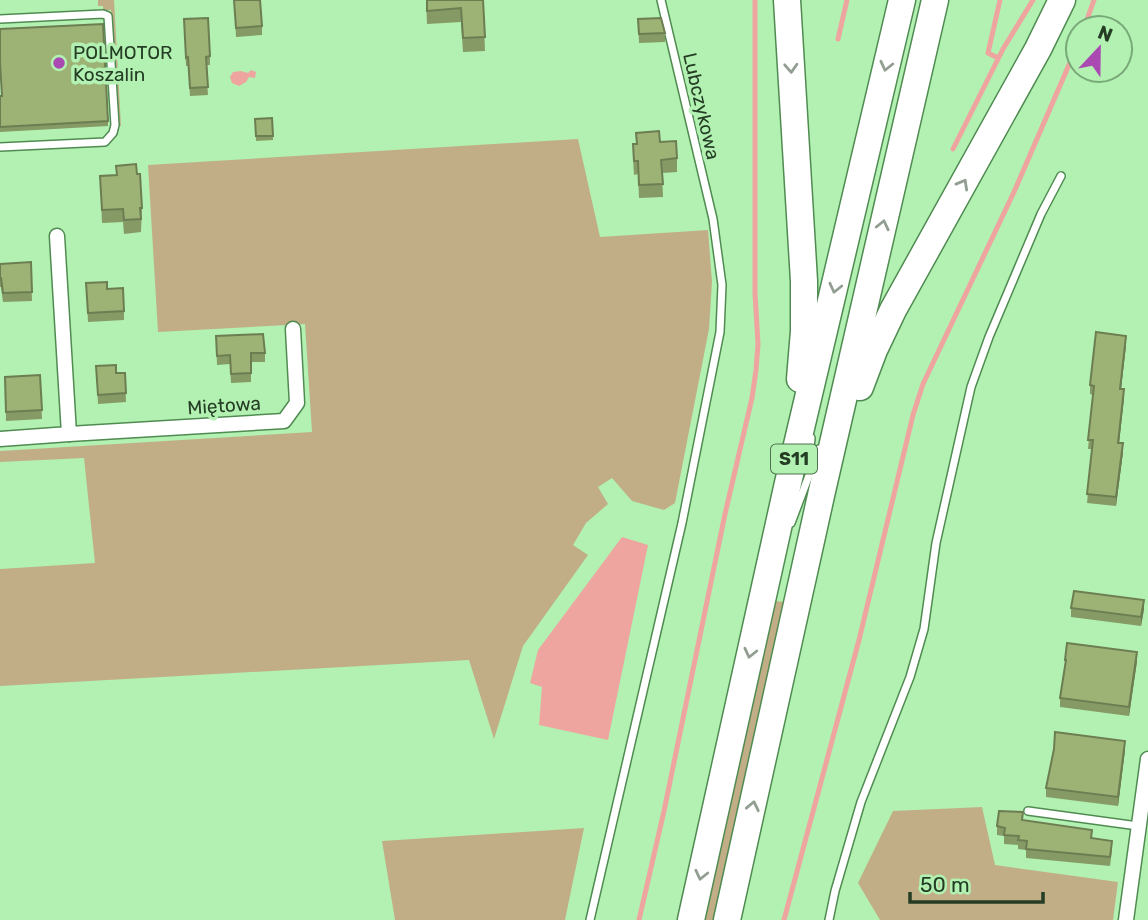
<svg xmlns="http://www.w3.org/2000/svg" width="1148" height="920" font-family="Rubik,sans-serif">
  <rect width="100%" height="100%" fill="#b2f1b2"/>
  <!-- green -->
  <g fill="#c2ae86">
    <polygon points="98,0 114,0 121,126 118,126 111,10 103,10 103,6 98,6"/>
    <polygon points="578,139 600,237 708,230 712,282 709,329 675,503 664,510 632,501 612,478 598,487 608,504 586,523 573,545 588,555 523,646 494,739 469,660 0,686 0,569 95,563 84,458 0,462 0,451 312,432 305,324 158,332 148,165"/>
    <polygon points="774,601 785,602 714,920 703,920"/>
    <polygon points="982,807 995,865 1118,882 1113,920 880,920 858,883 893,811"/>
    <polygon points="584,828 565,920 395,920 382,841"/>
  </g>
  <!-- water -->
  <g fill="#eea59f">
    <polygon points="251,70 256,72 255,78 249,77 246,82 239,86 232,83 230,77 233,72 241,71 248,73"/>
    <polygon points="622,537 648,545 608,740 539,725 542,687 530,683 538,650"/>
  </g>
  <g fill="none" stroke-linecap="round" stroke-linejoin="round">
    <!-- stream -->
    <g stroke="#eea59f" stroke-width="5">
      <polyline points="1084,28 1094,0"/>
      <polyline points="838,39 847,0"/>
      <polyline points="998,58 988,53 1000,0"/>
      <polyline points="953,149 1003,49 1033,0"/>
      <polyline points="639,920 664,811 725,514 752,398 756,370 758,344 755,293 755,0"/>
      <polyline points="784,920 859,640 913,415 923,384 1014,192 1078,44"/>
    </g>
    <!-- lane casing -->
    <g stroke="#508b52" stroke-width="10">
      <g id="lane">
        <polyline points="0,19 103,14 108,16 115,125 113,133 105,142 0,147"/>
        <polyline points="808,471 811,438"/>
        <polyline points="791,523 819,449"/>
        <polyline points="1028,811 1138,826"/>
        <polyline points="590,920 682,523 720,332 722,285 713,219 661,0"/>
        <polyline points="829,920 835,891 861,802 910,677 924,629 936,543 971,387 989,337 1041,214 1061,176"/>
      </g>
    </g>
    <!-- street casing -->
    <g stroke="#508b52" stroke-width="17">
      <g id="street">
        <polyline points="69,434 284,421 297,403 293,329"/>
        <polyline points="0,439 69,434 57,236"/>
        <polyline points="1126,920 1148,759"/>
      </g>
    </g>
    <!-- highway casing -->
    <g stroke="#508b52" stroke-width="29">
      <g id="highway">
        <polyline points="787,0 804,281 804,331 800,379"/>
        <polyline points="860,387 874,350 893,310 1038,49 1062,0"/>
        <polyline points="691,920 788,483 902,0"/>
        <polyline points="727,920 822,491 935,0"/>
      </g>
    </g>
    <!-- lane -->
    <use href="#lane" stroke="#fff" stroke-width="7"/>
    <!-- street -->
    <use href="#street" stroke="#fff" stroke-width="14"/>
    <!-- highway -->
    <use href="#highway" stroke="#fff" stroke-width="26"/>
  </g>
  <!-- wall -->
  <g fill="#869a65">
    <polygon points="234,0 262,26 262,35 236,37"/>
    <polygon points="426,0 483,0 485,51 463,52 461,22 427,24"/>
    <polygon points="184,19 210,56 210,65 206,65 208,95 190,96 188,66 186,66"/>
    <polygon points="638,19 665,33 665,42 639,43"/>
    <polygon points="0,96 108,121 108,126 0,132"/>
    <polygon points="272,118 273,140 256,141 255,119"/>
    <polygon points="636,133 660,142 677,158 677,172 662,173 663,197 639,198 638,174 634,175 633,158 633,144 636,144"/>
    <polygon points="137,174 142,208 141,232 124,234 123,222 102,223 100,176"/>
    <polygon points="31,262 32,301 3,302 1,287 0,287 0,264"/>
    <polygon points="86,283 107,289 124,311 124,320 88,322"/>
    <polygon points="216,336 265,353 265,362 251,362 251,382 231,383 230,364 217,365"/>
    <polygon points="1126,345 1121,389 1124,398 1119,443 1123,452 1116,506 1087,503 1092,449 1088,449 1093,395 1090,394 1090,385"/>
    <polygon points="96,366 116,373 125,373 126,402 98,404"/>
    <polygon points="40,375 42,419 6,421 5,377"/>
    <polygon points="1071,608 1144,609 1141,626 1071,617"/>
    <polygon points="1065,660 1137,661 1129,716 1060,707 1060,698 1065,667"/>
    <polygon points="1125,750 1118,806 1046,797 1046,788"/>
    <polygon points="1023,820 1092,838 1112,850 1110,866 1026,858 1026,850 1018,849 1018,845 1004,844 1004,836 997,835 997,826"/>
  </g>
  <!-- shaded-wall -->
  <g fill="#6d7d52">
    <polygon points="1126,336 1126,345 1120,398 1120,389"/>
    <polygon points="1124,389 1124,398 1118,452 1118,443"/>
    <polygon points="1123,443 1123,452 1116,506 1116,497"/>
    <polygon points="1144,600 1144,609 1141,626 1141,617"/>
    <polygon points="1137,652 1137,661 1129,716 1129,707"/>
    <polygon points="1125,741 1125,750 1118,806 1118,797"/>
  </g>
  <!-- building -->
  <g fill="#9cb375" stroke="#6d7d52" stroke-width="2">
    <polygon points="234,0 260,0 262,26 236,28"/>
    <polygon points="427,0 483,0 485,37 463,38 461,8 427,11"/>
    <polygon points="208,18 210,56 206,57 208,87 190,88 188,57 186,58 184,19"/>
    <polygon points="661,18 665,33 639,34 638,19"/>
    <polygon points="103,24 108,121 0,127 0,96 2,96 0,62 0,29"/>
    <polygon points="272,118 273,136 256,136 255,119"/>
    <polygon points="659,131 660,142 676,141 677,158 661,160 663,184 639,185 638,161 634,161 633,144 637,144 636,133"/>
    <polygon points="136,164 137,174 140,174 142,208 140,208 141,219 124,220 123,209 102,210 100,176 117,175 116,166"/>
    <polygon points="31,262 32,292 3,293 1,278 0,278 0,264"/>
    <polygon points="107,282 107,289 123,288 124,311 88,313 86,283"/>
    <polygon points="1096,332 1126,336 1120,389 1124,389 1118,443 1123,443 1116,497 1087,494 1093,440 1088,440 1094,386 1090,385"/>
    <polygon points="263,334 265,353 251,353 251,373 231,374 230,355 217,356 216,336"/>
    <polygon points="116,365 116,373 125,373 126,393 98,395 96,366"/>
    <polygon points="40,375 42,410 6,412 5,377"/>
    <polygon points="1074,591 1144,600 1141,617 1071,608"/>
    <polygon points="1067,643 1137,652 1129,707 1060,698 1066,660 1065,660"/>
    <polygon points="1055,732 1125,741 1118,797 1046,788 1054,749"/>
    <polygon points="999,811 1023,812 1022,820 1092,830 1091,838 1112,841 1110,857 1026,849 1027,841 1018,840 1019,836 1004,835 1005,828 997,826"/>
  </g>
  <!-- one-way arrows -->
  <defs><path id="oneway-chevron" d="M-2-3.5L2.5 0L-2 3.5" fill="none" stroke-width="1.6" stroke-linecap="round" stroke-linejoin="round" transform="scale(1.75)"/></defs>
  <g stroke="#929e92">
    <use href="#oneway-chevron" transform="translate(886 66) rotate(103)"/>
    <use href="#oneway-chevron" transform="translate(791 68) rotate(87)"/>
    <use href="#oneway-chevron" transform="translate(963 184) rotate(-61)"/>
    <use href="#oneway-chevron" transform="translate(883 225) rotate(-77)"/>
    <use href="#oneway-chevron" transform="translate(835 288) rotate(103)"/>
    <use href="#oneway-chevron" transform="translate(750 653) rotate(103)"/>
    <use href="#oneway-chevron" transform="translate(753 806) rotate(-78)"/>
    <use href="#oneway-chevron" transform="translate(701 875) rotate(103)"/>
  </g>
  <!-- markers -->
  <circle fill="#aa49b1" stroke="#b2f1b2" stroke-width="2.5" cx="59" cy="63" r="7"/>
  <g text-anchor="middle" stroke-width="7" stroke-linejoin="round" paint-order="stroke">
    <!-- shield labels -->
    <rect fill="#b2f1b2" stroke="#4f734f" stroke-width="2" x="771" y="444.5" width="46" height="29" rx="5"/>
    <g font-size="18" font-weight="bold" fill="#243d24">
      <text x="794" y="465">S11</text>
    </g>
    <!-- poi labels -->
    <g font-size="19" fill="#243d24" stroke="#b2f1b2" text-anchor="start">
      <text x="73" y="59">POLMOTOR<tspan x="73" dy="22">Koszalin</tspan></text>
    </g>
    <!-- street labels -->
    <g font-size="19" fill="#243d24" stroke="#b2f1b2">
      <text transform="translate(702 106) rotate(77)" y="7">Lubczykowa</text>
      <text transform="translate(224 405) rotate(-4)" y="7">Miętowa</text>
    </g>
  </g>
  <!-- north arrow -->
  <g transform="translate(1099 49) rotate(22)"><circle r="33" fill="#b2f1b2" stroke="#79a979" stroke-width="2"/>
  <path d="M0-5L12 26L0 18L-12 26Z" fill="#aa49b1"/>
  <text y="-10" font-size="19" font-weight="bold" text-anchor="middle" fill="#243d24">N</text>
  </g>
  <!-- scale -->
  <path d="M910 892v10h133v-10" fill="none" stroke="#243d24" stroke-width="3.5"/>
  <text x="920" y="892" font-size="21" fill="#243d24" stroke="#b2f1b2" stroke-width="5" paint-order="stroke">50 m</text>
</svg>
